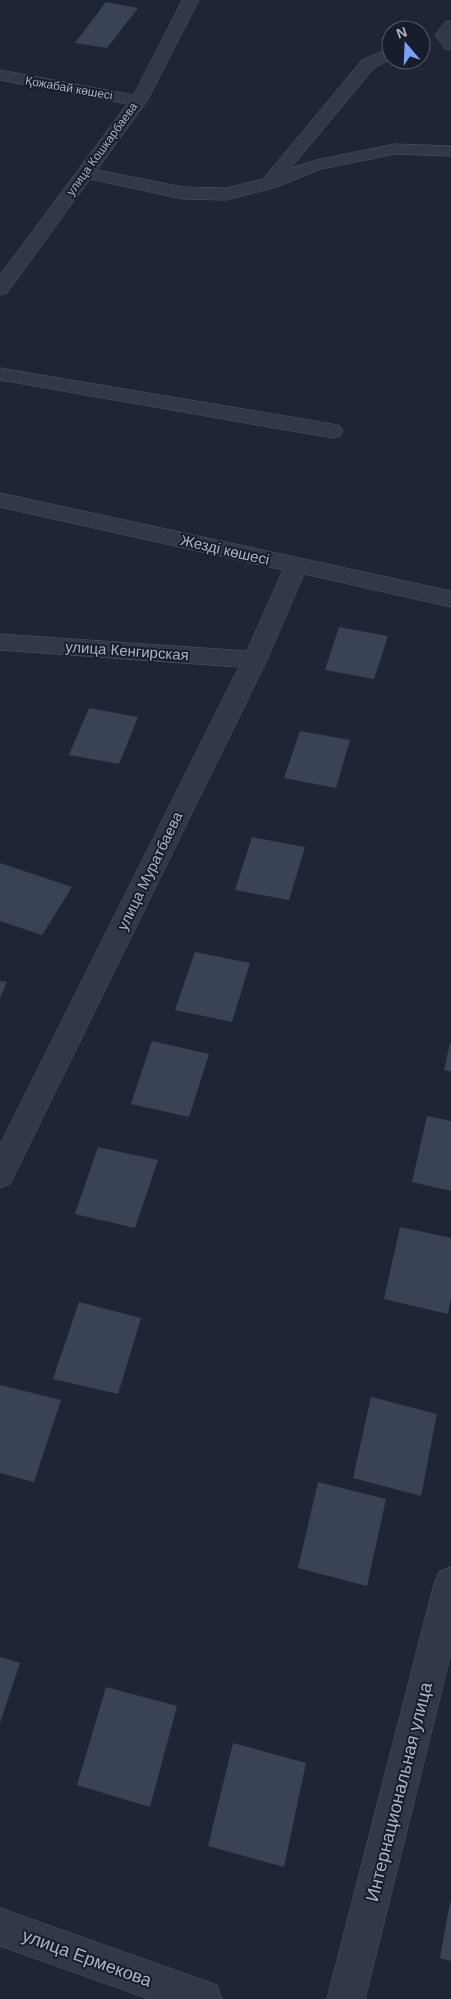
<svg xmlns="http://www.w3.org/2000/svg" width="451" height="1999" font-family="Helvetica,sans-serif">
  <rect width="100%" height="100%" fill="#1e2635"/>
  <!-- building -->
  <g fill="#3a4356">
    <polygon points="106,2 138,8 107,48 75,43"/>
    <polygon points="339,627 388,636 374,679 325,670"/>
    <polygon points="89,708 138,717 119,764 69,755"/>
    <polygon points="300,731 350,740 336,788 284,778"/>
    <polygon points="252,837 305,847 289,900 235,890"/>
    <polygon points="0,863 72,887 42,935 0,921"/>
    <polygon points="195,952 250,963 232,1022 175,1010"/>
    <polygon points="0,981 7,982 0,998"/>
    <polygon points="152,1041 209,1054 189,1117 131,1104"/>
    <polygon points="450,1043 451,1043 451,1072 444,1070"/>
    <polygon points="427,1116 451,1121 451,1191 412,1182"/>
    <polygon points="98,1147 158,1160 135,1228 75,1214"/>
    <polygon points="400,1227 451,1238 451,1297 448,1314 384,1299"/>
    <polygon points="79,1302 141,1318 118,1394 53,1379"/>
    <polygon points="0,1385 61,1400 34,1482 0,1473"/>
    <polygon points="371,1397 437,1414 421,1496 353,1478"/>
    <polygon points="318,1482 386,1499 367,1586 298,1568"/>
    <polygon points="0,1657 20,1663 0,1723"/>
    <polygon points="106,1687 177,1706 150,1807 77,1785"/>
    <polygon points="233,1743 306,1763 284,1867 208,1846"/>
    <polygon points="450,1902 451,1902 451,1961 440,1958"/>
  </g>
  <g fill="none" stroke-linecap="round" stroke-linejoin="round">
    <!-- minor casing -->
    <g stroke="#4f5564" stroke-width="1">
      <g id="minor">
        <polygon points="183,0 199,0 147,101 97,170 183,187 226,188 263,179 362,60 391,47 391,59 374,68 291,168 316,160 395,144 451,146 451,156 395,154 321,169 277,187 226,200 183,199 90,179 7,293 0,295 0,275 127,104 0,80 0,70 133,95"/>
        <polygon points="451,21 451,50 445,49 435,35 445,22"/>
        <polygon points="0,368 332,424 340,426 343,431 340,436 332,438 0,380"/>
        <polygon points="0,493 451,591 451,607 304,574 267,660 10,1184 0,1188 0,1145 239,667 0,650 0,634 247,651 283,570 0,507"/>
        <polygon points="451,1567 451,1653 365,1999 327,1999 434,1584 439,1572"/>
        <polygon points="0,1908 203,1980 217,1985 222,1999 149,1999 0,1946"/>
      </g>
    </g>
    <!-- minor -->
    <use href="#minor" fill="#313846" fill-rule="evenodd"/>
  </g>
  <g text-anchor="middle" stroke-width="4" stroke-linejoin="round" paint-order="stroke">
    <!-- far-street labels -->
    <g font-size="12" fill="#abb2c3" stroke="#171d2a">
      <text transform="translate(69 88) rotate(10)" y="4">Қожабай көшесі</text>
      <text transform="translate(102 149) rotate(-54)" y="4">улица Кошкарбаева</text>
    </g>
    <!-- street labels -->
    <g font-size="15" fill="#abb2c3" stroke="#171d2a">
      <text transform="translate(225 550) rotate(13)" y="5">Жезді көшесі</text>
      <text transform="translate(127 651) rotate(4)" y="5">улица Кенгирская</text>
      <text transform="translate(150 871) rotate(-64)" y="5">улица Муратбаева</text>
    </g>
    <!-- near-street labels -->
    <g font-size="18" fill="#abb2c3" stroke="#171d2a">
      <text transform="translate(399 1792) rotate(-76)" y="6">Интернациональная улица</text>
      <text transform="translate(87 1958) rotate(20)" y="6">улица Ермекова</text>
    </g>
  </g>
  <!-- north arrow -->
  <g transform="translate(406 45) rotate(341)"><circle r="24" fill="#171d2a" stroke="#525967"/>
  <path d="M0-4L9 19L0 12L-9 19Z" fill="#79a0fa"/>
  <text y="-8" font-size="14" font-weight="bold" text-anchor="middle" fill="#abb2c3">N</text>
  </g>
</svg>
